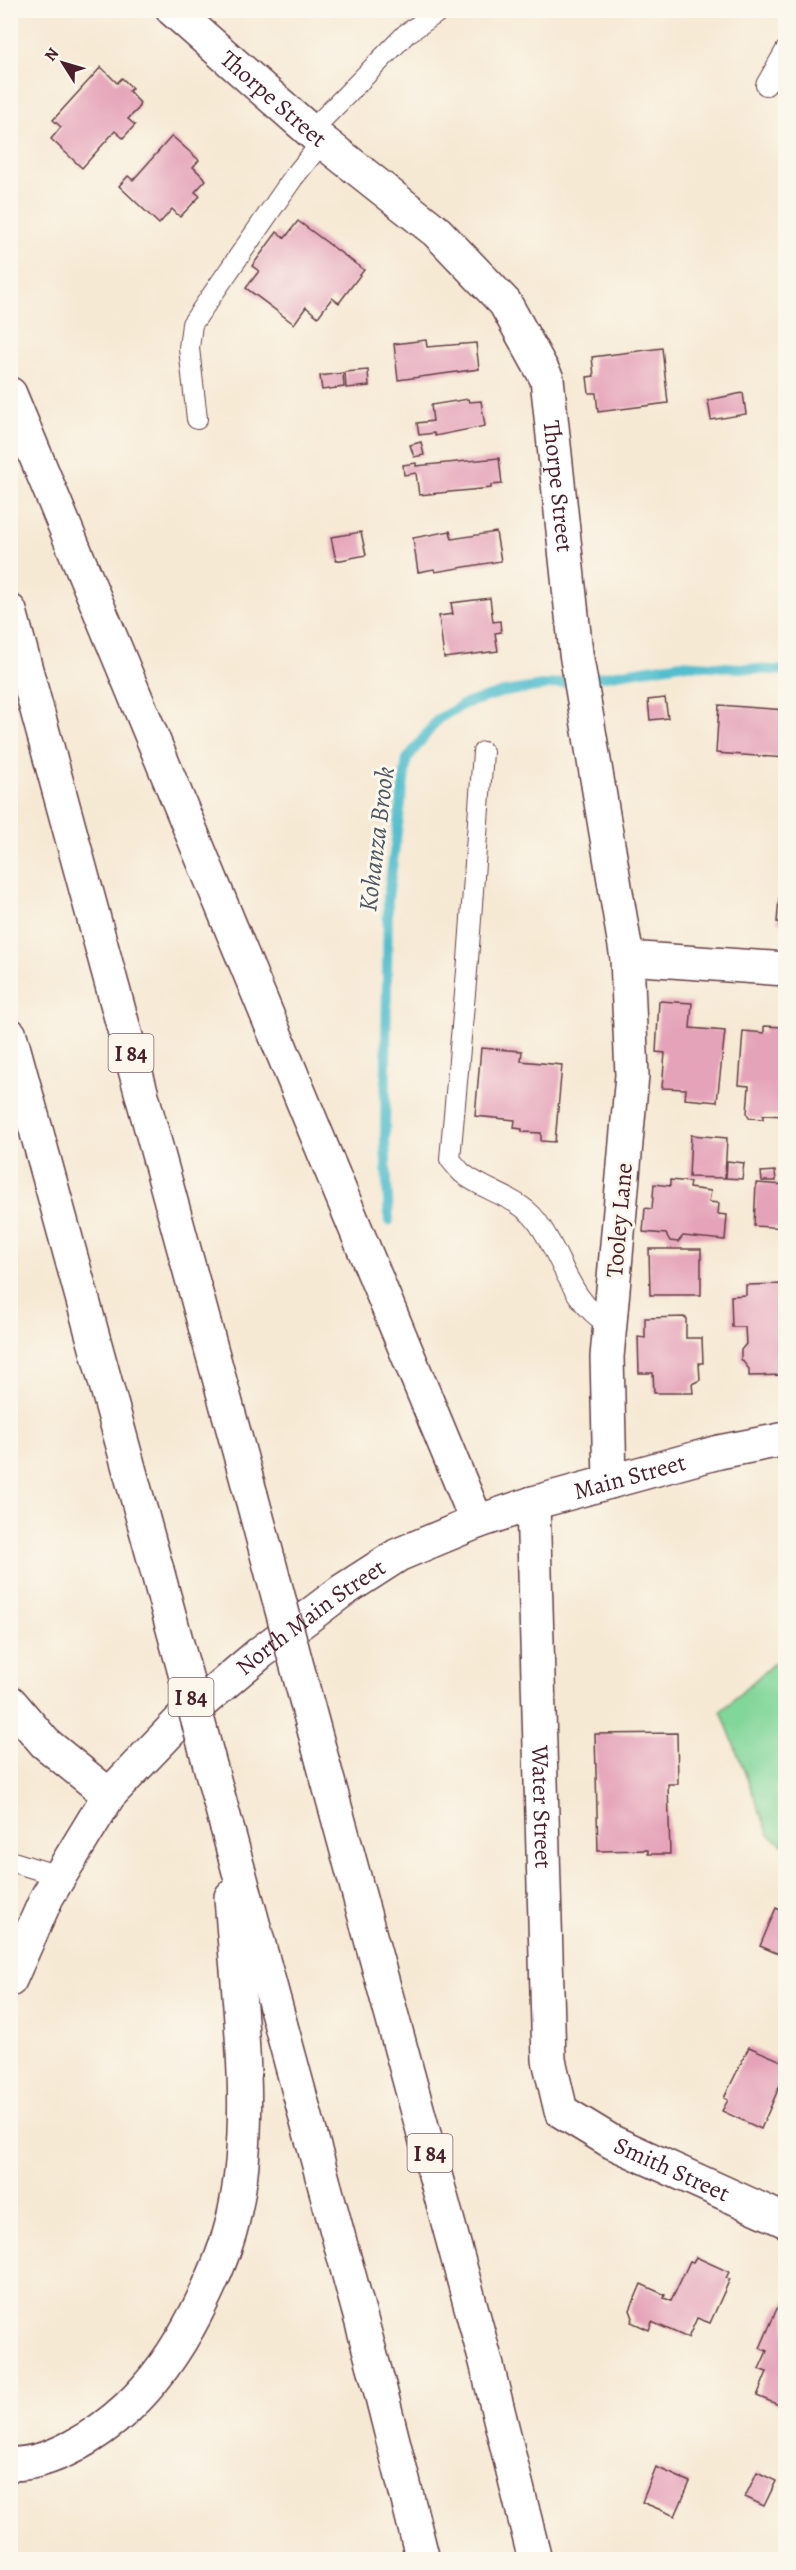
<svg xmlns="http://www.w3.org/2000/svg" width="796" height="2570" font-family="Alegreya,serif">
  <rect width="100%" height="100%" fill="#fbf7ec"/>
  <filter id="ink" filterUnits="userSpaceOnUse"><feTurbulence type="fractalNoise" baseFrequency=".0167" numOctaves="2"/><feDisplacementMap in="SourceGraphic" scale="12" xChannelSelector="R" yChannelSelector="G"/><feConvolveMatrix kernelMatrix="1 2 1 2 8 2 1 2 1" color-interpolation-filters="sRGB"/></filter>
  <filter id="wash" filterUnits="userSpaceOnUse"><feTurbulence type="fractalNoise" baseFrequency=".008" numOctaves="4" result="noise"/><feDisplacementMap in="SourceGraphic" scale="24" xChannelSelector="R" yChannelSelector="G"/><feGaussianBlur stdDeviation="1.35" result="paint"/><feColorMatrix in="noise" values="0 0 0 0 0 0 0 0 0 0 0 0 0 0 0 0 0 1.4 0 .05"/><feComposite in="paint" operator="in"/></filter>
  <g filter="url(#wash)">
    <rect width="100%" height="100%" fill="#f6e9d4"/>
    <!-- green -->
    <polygon fill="#81d699" stroke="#667a62" stroke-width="1.5" points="785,1658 785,1846 769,1835 721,1711 774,1663"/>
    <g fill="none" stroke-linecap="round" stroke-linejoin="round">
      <!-- stream -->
      <polyline stroke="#52becd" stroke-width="10" points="389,1221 385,1142 388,897 407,759 438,719 464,704 504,692 681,664 786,671"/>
    </g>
    <g id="blocks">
      <!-- building -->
      <g fill="#e5a3b9">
        <polygon points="101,67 117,83 122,78 132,88 129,91 140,103 138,109 128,119 135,125 123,138 115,131 82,168 51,139 61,127 53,120"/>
        <polygon points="172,136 199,160 193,167 206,180 195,192 200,196 180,217 172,209 159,224 119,186 128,176 133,180"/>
        <polygon points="298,221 364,270 339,303 332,298 318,317 306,307 294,324 246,288 259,271 252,266 277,232 285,238"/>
        <polygon points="426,340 427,347 476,343 479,369 398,380 394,344"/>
        <polygon points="662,348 668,403 598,412 596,393 589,393 587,377 594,376 592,357"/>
        <polygon points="368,370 369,386 346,388 345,372"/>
        <polygon points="343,373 344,387 322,390 320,376"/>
        <polygon points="743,393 746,414 711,420 708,400"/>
        <polygon points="468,399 469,402 481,401 485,426 435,436 434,433 419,435 417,423 433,421 431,405"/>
        <polygon points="421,442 424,455 414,457 410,445"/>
        <polygon points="499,458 502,484 491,485 491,488 419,495 416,473 404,475 403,465 416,463 416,466"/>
        <polygon points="450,531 452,539 496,532 501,561 435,572 434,569 418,572 413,538"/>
        <polygon points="361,532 366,555 336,561 331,537"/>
        <polygon points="490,598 493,622 500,621 501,632 495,633 498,651 444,658 439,616 453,614 451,603"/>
        <polygon points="665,698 668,718 650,720 648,700"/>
        <polygon points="719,705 786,710 786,758 716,753"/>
        <polygon points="779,898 786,898 786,923 777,922"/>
        <polygon points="659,1001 692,1003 690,1028 725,1031 717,1102 685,1099 686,1089 662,1088 665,1053 656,1052"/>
        <polygon points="764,1026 783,1027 783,1034 786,1034 786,1116 763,1115 763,1119 749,1118 747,1113 749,1086 739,1085 743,1031 764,1033"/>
        <polygon points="481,1048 522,1051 521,1061 562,1065 555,1142 541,1141 541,1133 522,1132 522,1129 514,1128 515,1120 475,1116"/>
        <polygon points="691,1135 727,1138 725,1178 689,1177"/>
        <polygon points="727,1161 744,1163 742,1179 726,1178"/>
        <polygon points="775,1171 776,1181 762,1181 761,1172"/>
        <polygon points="670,1180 690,1182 689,1188 711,1191 709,1202 719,1203 718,1214 727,1215 725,1240 683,1236 678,1242 670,1241 666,1234 643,1232 645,1208 652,1209 654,1184 670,1186"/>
        <polygon points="756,1183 786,1185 786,1228 754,1226"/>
        <polygon points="649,1249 701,1249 701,1295 650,1295"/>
        <polygon points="786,1284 786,1375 749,1376 749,1369 741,1359 741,1350 746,1344 745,1327 732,1327 731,1296 746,1295 746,1285"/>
        <polygon points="686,1317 686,1338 702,1338 703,1363 699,1363 700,1380 692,1384 693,1393 654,1393 653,1373 639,1373 638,1337 645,1338 645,1318"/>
        <polygon points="677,1733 678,1784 668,1784 670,1854 648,1854 648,1850 598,1851 595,1734"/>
        <polygon points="776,1908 786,1913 786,1957 760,1946"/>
        <polygon points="749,2047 786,2063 786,2071 761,2129 722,2111 728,2100 724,2098"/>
        <polygon points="696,2257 729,2272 726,2278 730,2279 710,2323 697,2318 688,2338 652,2322 649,2330 631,2322 633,2318 630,2310 641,2284 665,2295 664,2298 671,2301 690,2261 693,2262"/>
        <polygon points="786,2298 786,2408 757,2396 767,2372 759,2369 767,2351 760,2348 779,2304 782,2306"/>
        <polygon points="656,2467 690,2482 675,2516 642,2502"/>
        <polygon points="757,2472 776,2481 764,2506 745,2497"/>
      </g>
    </g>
  </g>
  <g filter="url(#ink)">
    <use href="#blocks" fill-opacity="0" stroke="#643d44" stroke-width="1.5"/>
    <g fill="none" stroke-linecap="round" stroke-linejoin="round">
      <!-- service casing -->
      <g stroke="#643d44" stroke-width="22">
        <g id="service">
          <polyline points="766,85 786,50"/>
          <polyline points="311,131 406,34 441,10"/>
          <polyline points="197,419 189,348 192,324 293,178 323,141"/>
          <path d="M483 752 468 960 450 1159C454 1164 458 1169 462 1173 484 1191 518 1197 536 1220 564 1257 567 1299 609 1325"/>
          <polyline points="10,1861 59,1876"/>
        </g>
      </g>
      <!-- minor casing -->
      <g stroke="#643d44" stroke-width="36">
        <g id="minor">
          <path id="s1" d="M173 10 317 137 437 232 505 303 547 379 576 653 627 958 632 1075 607 1357 610 1482"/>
          <polyline points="627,958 786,969"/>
          <path id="s2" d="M533 1503 549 2060 561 2111 612 2142 786 2221"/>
          <polyline points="10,1702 45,1743 109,1795"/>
        </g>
      </g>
      <!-- secondary casing -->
      <g stroke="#643d44" stroke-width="36">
        <g id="secondary">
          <path id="s3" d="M10 1980 47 1897 109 1795 180 1721 260 1653 342 1591 398 1555 477 1522 533 1503 719 1452 786 1439"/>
        </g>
      </g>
      <!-- motorway casing -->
      <g stroke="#643d44" stroke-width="36">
        <g id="motorway">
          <polyline points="10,394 477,1522"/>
          <polyline points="10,611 251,1495"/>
          <polyline points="10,1035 157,1570"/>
          <polyline points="319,1748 486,2362 535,2560"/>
          <polyline points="226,1824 380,2389 423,2560"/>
          <path d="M10 2464C51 2465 98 2435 127 2408 156 2381 178 2348 196 2313 212 2282 227 2249 234 2215 256 2117 238 1998 231 1897"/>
        </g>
      </g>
      <!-- service -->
      <use href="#service" stroke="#fff" stroke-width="20"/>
      <!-- minor -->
      <use href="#minor" stroke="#fff" stroke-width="33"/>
      <!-- secondary -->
      <use href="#secondary" stroke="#fff" stroke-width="33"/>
      <!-- motorway -->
      <use href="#motorway" stroke="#fff" stroke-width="33"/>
      <!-- motorway-bridge casing -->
      <g stroke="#643d44" stroke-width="36" stroke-linecap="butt">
        <g id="motorway-bridge">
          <polyline points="251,1495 319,1748"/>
          <polyline points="157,1570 226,1824"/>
        </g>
      </g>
      <!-- motorway-bridge -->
      <use href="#motorway-bridge" stroke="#fff" stroke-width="33"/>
    </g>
  </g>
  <g text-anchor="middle" stroke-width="6" stroke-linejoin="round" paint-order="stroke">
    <!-- shield labels -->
    <g fill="#fbf7ec" stroke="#7f6065" stroke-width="1.5">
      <rect x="108.5" y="1034" width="45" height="38" rx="4.5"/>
      <rect x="168.5" y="1678" width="45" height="38" rx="4.5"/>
      <rect x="407.5" y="2134" width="45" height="38" rx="4.5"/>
    </g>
    <g font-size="22" font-weight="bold" fill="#4a1f2b">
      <text x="131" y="1061">I 84</text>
      <text x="191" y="1705">I 84</text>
      <text x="430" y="2161">I 84</text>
    </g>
    <!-- street labels -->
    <g font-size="24" fill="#4a1f2b" stroke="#fbf7ec">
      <text dy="8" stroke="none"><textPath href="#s1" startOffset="134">Thorpe Street</textPath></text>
      <text dy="8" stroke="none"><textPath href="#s1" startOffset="638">Thorpe Street</textPath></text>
      <text transform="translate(619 1220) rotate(-85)" y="8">Tooley Lane</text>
      <text dy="8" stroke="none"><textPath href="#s3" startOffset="832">Main Street</textPath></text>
      <text dy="8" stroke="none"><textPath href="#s3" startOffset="480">North Main Street</textPath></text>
      <text dy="8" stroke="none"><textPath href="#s2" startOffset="304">Water Street</textPath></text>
      <text dy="8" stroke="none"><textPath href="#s2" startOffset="735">Smith Street</textPath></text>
    </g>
    <!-- water labels -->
    <g font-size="26" font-style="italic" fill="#4d5764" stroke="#fbf7ec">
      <text transform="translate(376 839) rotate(-83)" y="9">Kohanza Brook</text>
    </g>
  </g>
  <!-- margin -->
  <rect width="796" height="2570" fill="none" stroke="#fbf7ec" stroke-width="36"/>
  <!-- north arrow -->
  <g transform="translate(63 63) rotate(307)" stroke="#fbf7ec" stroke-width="4.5" paint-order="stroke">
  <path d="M0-4.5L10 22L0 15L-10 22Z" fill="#4a1f2b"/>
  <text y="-9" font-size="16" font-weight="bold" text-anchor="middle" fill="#4a1f2b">N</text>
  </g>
</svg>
